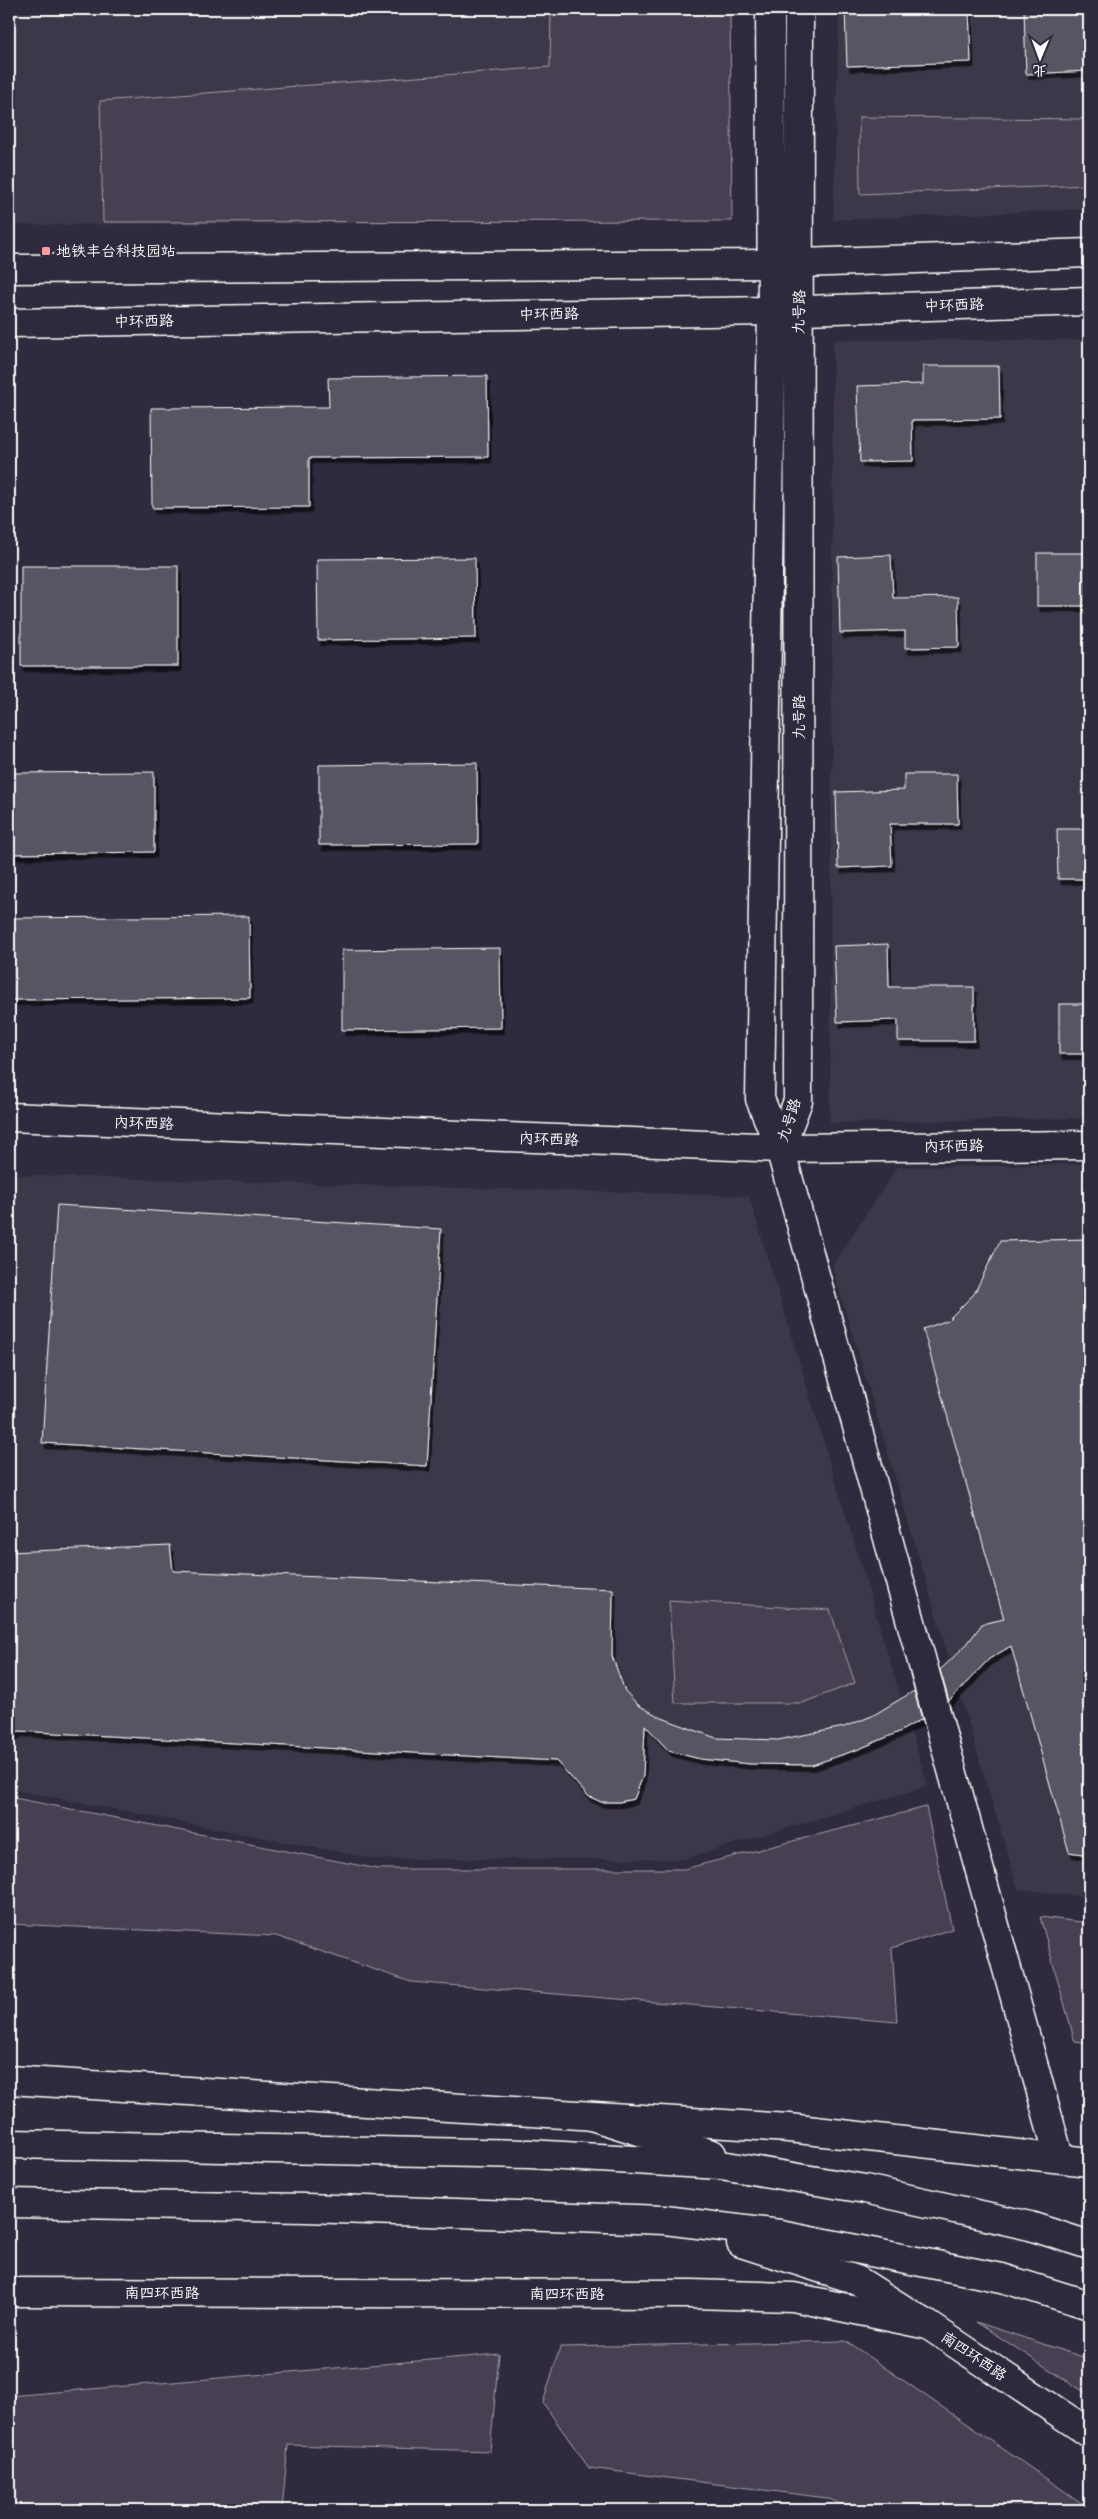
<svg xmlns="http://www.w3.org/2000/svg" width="1098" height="2519" font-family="'Playpen Sans','LXGW WenKai TC',sans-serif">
  <defs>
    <filter id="shadow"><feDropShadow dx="3" dy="5.5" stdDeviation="0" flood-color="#0009"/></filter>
  </defs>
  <rect width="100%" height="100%" fill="#2f2a3d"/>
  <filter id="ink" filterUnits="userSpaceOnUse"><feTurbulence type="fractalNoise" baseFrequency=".02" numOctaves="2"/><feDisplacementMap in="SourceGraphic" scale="10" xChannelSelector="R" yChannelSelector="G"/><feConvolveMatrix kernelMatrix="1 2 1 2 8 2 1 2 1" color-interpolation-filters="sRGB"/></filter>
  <g filter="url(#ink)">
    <!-- built -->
    <g fill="#3c3749">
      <polygon points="9,9 730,9 732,221 9,225"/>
      <polygon points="839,9 1089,9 1089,209 833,220"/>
      <polygon points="833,340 1089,340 1089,1118 830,1123"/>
      <polygon points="1089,1164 1089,1897 1018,1889 832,1266 897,1167"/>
      <polygon points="9,1175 749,1196 928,1786 683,1859 375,1859 9,1789"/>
    </g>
    <!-- green -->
    <g fill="#464152" stroke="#a2a0a8">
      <polygon points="551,9 730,9 732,221 103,222 100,101 550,67"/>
      <polygon points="859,117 1089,119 1089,185 860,194"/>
      <polygon points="669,1600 830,1610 855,1683 802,1703 675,1703"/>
      <polygon points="9,1797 378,1869 684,1869 926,1807 952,1929 892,1948 897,2022 411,1982 276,1936 9,1924"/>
      <polygon points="1040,1917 1089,1923 1089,2044 1075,2042"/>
      <polygon points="976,2322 1089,2359 1089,2395"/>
      <polygon points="846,2341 1089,2508 1089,2510 854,2510 827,2498 589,2468 543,2403 560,2347"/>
      <polygon points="499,2354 490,2451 288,2445 282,2510 9,2510 9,2396"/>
    </g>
    <!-- building -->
    <g fill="#595564" stroke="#fff" filter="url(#shadow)">
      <polygon points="845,9 969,9 971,62 847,66"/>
      <polygon points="1024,9 1089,9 1089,71 1026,74"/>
      <polygon points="923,366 999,366 1000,419 912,420 913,461 860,462 857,386 923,384"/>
      <polygon points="487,376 488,457 309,458 309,507 152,508 151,408 329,407 328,378"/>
      <rect x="1037" y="553" width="52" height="53"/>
      <polygon points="891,555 893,598 958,597 959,647 905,648 905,631 840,633 838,557"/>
      <polygon points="475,558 476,638 318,640 317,559"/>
      <rect x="21" y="566" width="157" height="100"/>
      <polygon points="477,763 478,844 319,845 319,765"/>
      <polygon points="154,772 154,852 9,854 9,773"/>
      <polygon points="904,774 957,774 958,824 890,824 892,866 838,868 836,792 904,790"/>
      <polygon points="1057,829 1089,829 1089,879 1058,879"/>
      <polygon points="249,916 250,998 9,1000 9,918"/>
      <polygon points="888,944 889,987 974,987 974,1041 898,1041 898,1020 837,1022 834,946"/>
      <polygon points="500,948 501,1028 342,1030 342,950"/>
      <rect x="1059" y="1004" width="30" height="50"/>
      <polygon points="57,1205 441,1229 427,1466 42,1443"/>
      <polygon points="1089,1239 1089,1855 1069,1852 1011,1646 989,1659 949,1701 940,1670 967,1644 982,1624 1004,1619 923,1329 948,1320 974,1294 1000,1241"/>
      <polygon points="170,1545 173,1571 613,1589 612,1656 625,1691 638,1705 662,1718 716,1738 778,1740 844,1727 872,1716 914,1691 922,1719 899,1732 859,1749 812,1765 751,1764 700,1759 669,1751 645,1725 643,1776 634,1799 619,1802 601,1802 588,1796 556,1761 19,1731 9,1739 9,1552"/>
    </g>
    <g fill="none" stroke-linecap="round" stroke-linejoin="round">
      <!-- minor casing -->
      <g stroke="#fff" stroke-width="31">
        <g id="minor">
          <polyline points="770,9 772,311 760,1099 780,1148 1059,2157"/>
          <polyline points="9,269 772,264 1089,253"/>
          <polyline points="9,323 772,311 1089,301"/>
          <polyline points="9,1117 780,1148 1089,1145"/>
          <polyline points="780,1148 798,1101 799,9"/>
        </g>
      </g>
      <!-- major casing -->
      <g stroke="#fff" stroke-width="31">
        <g id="major">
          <polyline points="9,2080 789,2128 1089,2162"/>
          <polyline points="9,2292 691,2294 793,2297 928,2325 1089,2433"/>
        </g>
      </g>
      <!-- highway casing -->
      <g stroke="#fff" stroke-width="31">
        <g id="highway">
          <polyline points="591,2116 712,2154"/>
          <polyline points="9,2144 529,2154 721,2165 865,2189 1030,2226 1089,2245"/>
          <polyline points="9,2203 306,2208 665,2220 780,2234 1002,2278 1089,2305"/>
          <polyline points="741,2243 857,2280 928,2325"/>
        </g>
      </g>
      <!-- minor -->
      <use href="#minor" stroke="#2f2a3d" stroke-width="28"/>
      <!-- major -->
      <use href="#major" stroke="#2f2a3d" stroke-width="28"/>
      <!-- highway -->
      <use href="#highway" stroke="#2f2a3d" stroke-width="28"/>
    </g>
  </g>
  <!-- markers -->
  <rect fill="#ff9aa2" stroke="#2f2a3d" stroke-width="2" x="41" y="246" width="10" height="10" rx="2.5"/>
  <g text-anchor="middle" stroke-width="5" stroke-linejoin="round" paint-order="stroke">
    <!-- poi labels -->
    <g font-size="15" fill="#fff" stroke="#2f2a3d" text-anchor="start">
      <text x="56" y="256">地铁丰台科技园站</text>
    </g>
    <!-- street labels -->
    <g font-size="15" fill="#fff" stroke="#2f2a3d">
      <text transform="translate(954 305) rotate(-2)" y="5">中环西路</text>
      <text transform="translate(799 312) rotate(-89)" y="5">九号路</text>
      <text transform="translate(549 314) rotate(-1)" y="5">中环西路</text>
      <text transform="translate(144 321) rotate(-1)" y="5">中环西路</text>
      <text transform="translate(799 717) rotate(-90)" y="5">九号路</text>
      <text transform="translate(789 1120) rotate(-72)" y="5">九号路</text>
      <text transform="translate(144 1123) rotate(2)" y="5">内环西路</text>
      <text transform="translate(549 1139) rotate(2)" y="5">内环西路</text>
      <text transform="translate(954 1146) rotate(-1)" y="5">内环西路</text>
      <text x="162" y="2298">南四环西路</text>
      <text x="567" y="2299">南四环西路</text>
      <text transform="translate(974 2356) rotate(34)" y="5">南四环西路</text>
    </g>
  </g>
  <!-- margin -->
  <rect width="1098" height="2519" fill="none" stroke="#2f2a3d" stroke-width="30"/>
  <rect x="15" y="15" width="1068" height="2489" fill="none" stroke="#fff" stroke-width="2" filter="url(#ink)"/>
  <!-- north arrow -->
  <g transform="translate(1040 58) rotate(181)" stroke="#2f2a3d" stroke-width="4" paint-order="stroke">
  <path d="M0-4L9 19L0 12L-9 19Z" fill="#ffffff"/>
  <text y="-8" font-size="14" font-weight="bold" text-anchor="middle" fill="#ffffff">北</text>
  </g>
</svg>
